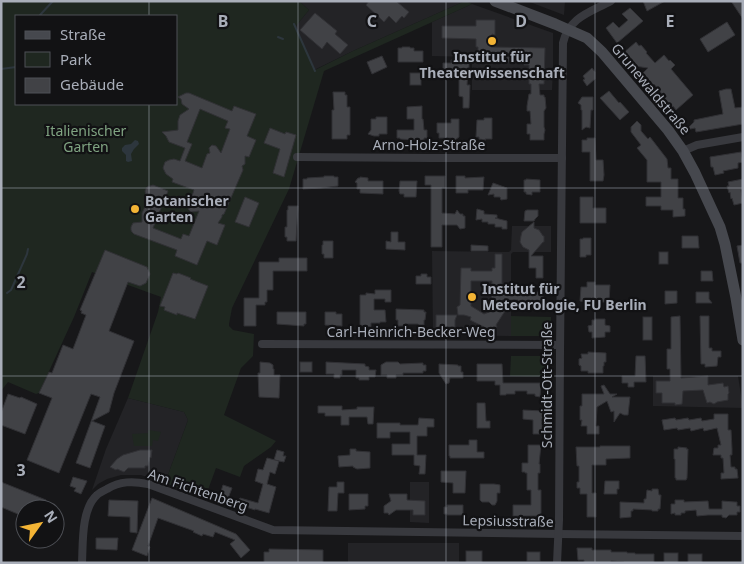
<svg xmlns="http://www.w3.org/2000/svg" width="744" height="564" font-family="'Noto Sans',sans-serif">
  <rect width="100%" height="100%" fill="#171719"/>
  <!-- built -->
  <g fill="#232326">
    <polygon points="299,1 465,1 353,51 314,70 295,27 309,10"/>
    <polygon points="527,1 565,1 564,15"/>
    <polygon points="472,4 553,33 553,68 552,90 472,90 472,57 432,56 432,22"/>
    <polygon points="512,226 551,226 551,252 513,252 511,254 511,336 433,335 432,251 509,252 511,250"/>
    <polygon points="653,376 738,376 743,408 653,406"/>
    <polygon points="128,398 184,412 188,420 165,483 141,475 121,475 107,479 98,484 92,490 106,449"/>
    <polygon points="410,482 429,482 429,523 410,522"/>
    <rect x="348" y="543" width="111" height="20"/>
  </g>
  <!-- green -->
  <g fill="#1f2720" fill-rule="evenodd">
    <path d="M1 1H299L309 10 295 27 315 70 353 51 465 1 472 4 324 71 289 189 232 308 229 324V326L233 330 254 334 253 356 241 368 224 415 276 441 271 447 244 466 240 477 216 468 205 498 165 483 188 420 184 412 128 398 158 312 161 297 92 272 74 317 39 393 36 394 8 382 1 391ZM16 16H176V104H16Z"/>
    <polygon points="511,316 551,317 551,334 549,336 511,336"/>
    <polygon points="511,356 549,356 550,358 550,377 510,376"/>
    <polygon points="148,430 161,432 158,441 153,440 152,446 134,446 132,434 148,433"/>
  </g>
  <!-- water -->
  <polygon fill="#2d363d" points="135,140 138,141 139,144 134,149 131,154 132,161 128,162 126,161 126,155 122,151 122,148 125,145 131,144"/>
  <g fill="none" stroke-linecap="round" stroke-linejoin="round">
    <!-- stream -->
    <g stroke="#2d363d" stroke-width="2">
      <polyline points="40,15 53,1"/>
      <polyline points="294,24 315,71"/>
      <polyline points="278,37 283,39"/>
      <polyline points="1,69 16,67"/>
      <polyline points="7,293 11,290 27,254 28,249"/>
    </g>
  </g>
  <!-- building -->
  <g fill="#414246" stroke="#313135" fill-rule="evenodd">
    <polygon points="369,1 396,1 409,12 404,18 402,16 396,23 389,16 384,22 366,5"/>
    <polygon points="643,1 665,1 647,11"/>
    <polygon points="731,1 743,1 743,19"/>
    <polygon points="630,8 643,21 617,43 606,28 613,22 619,28 628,20 622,14"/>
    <polygon points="315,13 337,31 335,34 348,45 340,54 327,42 322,49 300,30"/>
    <polygon points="476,20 495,20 495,35 492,34 491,47 545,48 544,84 539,84 540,95 544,95 544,97 545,97 546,108 544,111 544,127 545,130 544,134 544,140 530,140 530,134 527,134 527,124 531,124 530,111 527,111 527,106 529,94 531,94 531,84 529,84 529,65 524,65 524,62 478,62 478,47 476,47 476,39 442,38 442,26 476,26"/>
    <polygon points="727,22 735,35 708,52 700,39"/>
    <polygon points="636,42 639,46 641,45 647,52 646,53 655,63 664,55 669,61 670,60 675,65 671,69 693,95 676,110 673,106 672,107 661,94 662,94 654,84 653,85 643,73 648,68 635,66 635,63 628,55 622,54"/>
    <polygon points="402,47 410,47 410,48 414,48 414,51 423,51 423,62 398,62 398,48 402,48"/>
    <polygon points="382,56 387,67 372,74 367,62"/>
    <polygon points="451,60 469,62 469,68 468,67 467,85 470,85 469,108 463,108 463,97 459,96 459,77 443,76 443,63 451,63"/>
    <polygon points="592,68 595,72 595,79 587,86 583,80 585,79 583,76"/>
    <rect x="410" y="73" width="11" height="12"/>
    <polygon points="726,89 731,89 735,108 743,107 743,124 696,132 695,128 686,130 694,122 694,120 723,114 719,91"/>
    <polygon points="609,91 619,103 620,102 629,112 620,120 600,98"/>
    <polygon points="333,92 345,92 345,95 347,95 347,107 350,107 350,135 347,135 347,139 332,139 332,110 334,110"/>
    <path d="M186 93H189L232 111 234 106 256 114 247 136 256 140 249 157 245 156V164L242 166 243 170 224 214 222 215V217L218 223 225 225 217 245 207 241 197 265 175 256 177 250 134 234 132 232 131 230V227L133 223 142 222V213L145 207 153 201 146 195 145 191 147 187 153 185 168 191 153 228 181 239 183 234 189 236 199 211 191 212 188 209 189 205 192 202 191 199 194 190 172 182 173 179 166 174 163 168 165 162 169 160 174 159 180 161 185 148 169 142 166 136 162 132 178 130V121L180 115 189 109 182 104 181 99 178 97ZM200 109 228 121 225 128 230 129 221 153 216 146 212 145 209 148 210 153 207 154 202 168 185 161 192 144 187 142Z"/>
    <polygon points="582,97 593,97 593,110 591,110 590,128 586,127 582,130 582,110 581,110 581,105 578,103"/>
    <polygon points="422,106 422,119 423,119 424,130 427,130 427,138 424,138 424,140 417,140 400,139 400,138 397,138 397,130 414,130 414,119 407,119 407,107"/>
    <polygon points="376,117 387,117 387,134 379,134 379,136 374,136 368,134 371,130 371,119 376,119"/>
    <polygon points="484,118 492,118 492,139 485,139 486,140 479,139 479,137 476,137 477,120 484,120"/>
    <polygon points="451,119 459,119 459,137 455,140 451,138 439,138 439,133 437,133 437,123 451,123"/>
    <polygon points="637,121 641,125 641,131 648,139 650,137 667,159 668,168 671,168 671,179 678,179 678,198 683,198 683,209 685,209 685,216 673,217 673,210 661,210 661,206 646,206 646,197 661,197 661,182 647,182 647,160 637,148 641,145 631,132 631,127"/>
    <polygon points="270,128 285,134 286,132 296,135 284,177 273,173 280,149 264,143"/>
    <polygon points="587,138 595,138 596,160 603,160 604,175 603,181 590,181 590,152 582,152 582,140 587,140"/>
    <polygon points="741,152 743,162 738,163 738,168 723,171 724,173 715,175 713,167 711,167 710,157"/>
    <polygon points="324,176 334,176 334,177 338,177 338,186 321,188 303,189 303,179 307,179 307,178 324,177"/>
    <polygon points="425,176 445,176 445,188 442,188 442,213 455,214 457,210 460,214 463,214 463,216 465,216 465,228 460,229 457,225 442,225 442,247 431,247 431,185 425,185"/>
    <polygon points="456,176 465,176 465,178 484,177 483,190 468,190 468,193 456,193"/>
    <polygon points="360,177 368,178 368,181 383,181 383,194 360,193 360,189 357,189 357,183 355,182 358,178 360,178"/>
    <polygon points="526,179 540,180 540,192 532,192 532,195 526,194 526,192 524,192 524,180 526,180"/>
    <polygon points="743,179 743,190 741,190 743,203 734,205 732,198 731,199 730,192 729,193 727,186 729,186 728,182"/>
    <polygon points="400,181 417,181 416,197 404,197 404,194 400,194 399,191"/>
    <polygon points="493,183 507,188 507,199 501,200 500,197 494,197 494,194 488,195"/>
    <polygon points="245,197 259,203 249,227 235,222"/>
    <polygon points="580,197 593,197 593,208 606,208 606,223 580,223"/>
    <polygon points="288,206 298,206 296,241 287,241 287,237 285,237 285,227 287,227 287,210 288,210"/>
    <polygon points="477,209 484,211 484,214 497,215 497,218 495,218 507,221 507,229 502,229 502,227 495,227 495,224 488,224 488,222 482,222 482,219 476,220"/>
    <polygon points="527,210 538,210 538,216 535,219 534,221 524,221 525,211"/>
    <polygon points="534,222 534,228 539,230 543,236 544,236 544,242 543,242 531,256 543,256 543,278 536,278 536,268 529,268 529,250 523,247 520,242 521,236 522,232"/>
    <polygon points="391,232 398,232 398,242 405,242 405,250 386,249 386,241 391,242"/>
    <polygon points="682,236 698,236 699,248 682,248"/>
    <polygon points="583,238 591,238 591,255 586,255 586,257 580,257 580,239 583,239"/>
    <polygon points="323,241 333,241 333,258 324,258 324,254 322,254 322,245 323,245"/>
    <polygon points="471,245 488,246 488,251 471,251"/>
    <polygon points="743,245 743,263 740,263 737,246"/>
    <polygon points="105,250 147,267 150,274 146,283 140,286 128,282 109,331 134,341 114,393 109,412 92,421 105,426 90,468 76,463 100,397 91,394 59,473 27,460 52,398 39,393 49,372 52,373 63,345 73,349 86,315 81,313 82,311 80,310"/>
    <rect x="659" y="252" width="9" height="12"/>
    <path d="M495 254H502V294H532L533 292H541L540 293H543V300H541V306H537V308H533L531 310 528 307H519L518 300H502V309L505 311 496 325 497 327 486 328 470 320 471 317 464 315H458L457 307 460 305 461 268H471V271H492V268H495ZM471 281H492L491 308 489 312 484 314 471 306Z"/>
    <polygon points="279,258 307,258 307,271 273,271 273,290 267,290 267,302 265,302 265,305 256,305 256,326 244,326 244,298 259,298 259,262 279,262"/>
    <polygon points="701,271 712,271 713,281 701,281"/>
    <polygon points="173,273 177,274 178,273 191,278 190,279 208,286 195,319 177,313 177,315 164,310 165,307 160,306"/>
    <polygon points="421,274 427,274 427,277 431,277 431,284 416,284 416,276 421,276"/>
    <polygon points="587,282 595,282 595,285 610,285 609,302 595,302 595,305 586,305 586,302 580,301 581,287 587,287"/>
    <polygon points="375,290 391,290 391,302 385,302 385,299 374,299 374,310 385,310 386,322 380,322 380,323 371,323 371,327 360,325 360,295 366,295 366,293 375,294"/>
    <polygon points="665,291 677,291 677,303 665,304"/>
    <polygon points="696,292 709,292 709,299 712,303 696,303"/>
    <polygon points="396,309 424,310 424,312 426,312 425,320 424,320 424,325 422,325 420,328 418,324 405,324 405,326 398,326 398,320 396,320"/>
    <polygon points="277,312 306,312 306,324 304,324 304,326 277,324"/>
    <polygon points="325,312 336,312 336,314 342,314 342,326 325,325"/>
    <polygon points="436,315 457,315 455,320 455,327 440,327 436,328"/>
    <polygon points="680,316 681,378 708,376 708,385 723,383 724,387 728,386 729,393 728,394 728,400 717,402 714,404 710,402 707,403 703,390 683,391 682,404 675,405 675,403 662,403 662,393 656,393 656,381 670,381 670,369 667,369 667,349 671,349 671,317"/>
    <polygon points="700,316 709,316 709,348 712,348 712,351 721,351 721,357 718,357 717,366 705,367 705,364 701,364"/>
    <rect x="643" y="317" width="9" height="23"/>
    <polygon points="595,319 605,319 605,325 610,326 610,332 605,332 605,337 592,338 592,332 589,332 588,326 592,325 592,320 595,320"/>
    <polygon points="588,352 606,353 606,362 604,362 604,366 603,366 603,373 588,373 588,371 581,371 581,366 579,365 579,359 582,358 581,354 588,354"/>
    <polygon points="636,356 645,356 646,382 634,382 634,387 628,387 628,383 622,383 622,376 635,376"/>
    <polygon points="260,362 270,363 273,365 273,369 274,369 274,375 280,375 279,398 259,397 258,373 260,373"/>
    <rect x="300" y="362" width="12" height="10"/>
    <polygon points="326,362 365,364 365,366 369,367 369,370 376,370 375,377 369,377 369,380 359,380 359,378 356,378 356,370 342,370 342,375 340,375 340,378 334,378 334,374 326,374"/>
    <polygon points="386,362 398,362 400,364 423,363 423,365 426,365 426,371 423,371 423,373 403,373 403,375 396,375 396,378 387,378 387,375 381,375 381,365"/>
    <polygon points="439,364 458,365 458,366 461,366 461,372 463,372 463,378 450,378 449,383 446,384 439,373"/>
    <polygon points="477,364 502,364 503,383 541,383 540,397 535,396 535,394 527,394 527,391 515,391 515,394 506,394 506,395 500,395 500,385 495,385 495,381 477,381"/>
    <polygon points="604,385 610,394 617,394 612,397 630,397 628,415 624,415 620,413 614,422 614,411 611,412 607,401 597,407 596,426 599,426 599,434 587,434 587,426 581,426 582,420 580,420 580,406 582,406 582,394 604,394 601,386"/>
    <polygon points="8,394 20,398 21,397 37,404 25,434 1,425 1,413"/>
    <polygon points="477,403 485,403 486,421 490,421 490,428 477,428"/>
    <polygon points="318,406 342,406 342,410 357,409 357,407 374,407 373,424 368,424 367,417 349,417 349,425 341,425 341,416 325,416 325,413 318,413"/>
    <polygon points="523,410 543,411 543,419 542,418 542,434 533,434 533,420 523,419"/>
    <polygon points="714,414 728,414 728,430 731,430 732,449 732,455 730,455 731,467 735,467 735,469 737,469 738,478 721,479 721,473 724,473 723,458 721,458 721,455 713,455 714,448 718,448 718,445 721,445 717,428 704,431 703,428 691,431 690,428 678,430 677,428 664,430 662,420 675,418 676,420 688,418 689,420 701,418 702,421 714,419"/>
    <polygon points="419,418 434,419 434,427 427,427 427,436 417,436 417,455 426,455 425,474 419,474 420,466 414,465 414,455 392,455 392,444 410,444 410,432 390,432 390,438 377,438 377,423 400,423 400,425 418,425"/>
    <polygon points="469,440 477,440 477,452 484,452 484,458 450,458 450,456 449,456 449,445 469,445"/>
    <polygon points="528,445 541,445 539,464 540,464 540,473 538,473 538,490 541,490 541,516 513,516 513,505 531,505 531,490 527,490 527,473 525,473 525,472 522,472 522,463 528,463"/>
    <polygon points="600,446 630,446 630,458 606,459 606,465 592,465 592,493 596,493 596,517 587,517 587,494 580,494 580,488 577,488 577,482 579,482 579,466 577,466 576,447 600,447"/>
    <polygon points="678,447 687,448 686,449 688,449 687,478 686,480 676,480 676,478 675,478 675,459 674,459 674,449 678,449"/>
    <polygon points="350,449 356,449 356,451 370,452 370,468 357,469 353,467 353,466 339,467 338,456 350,455"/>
    <polygon points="140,450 152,450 151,458 150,457 148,466 145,466 145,468 128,468 124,472 117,469 116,470 110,467 117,459 123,455"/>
    <polygon points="277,450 284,452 283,456 286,456 284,462 274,460"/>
    <polygon points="267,458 279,461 275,474 270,472 267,484 276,487 269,513 255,509 255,510 237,504 240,498 258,503 263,484 255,481 258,469 263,470"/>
    <polygon points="441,471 466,471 465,493 453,493 453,483 441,482"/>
    <polygon points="73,477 87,481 81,494 74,491 76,488 70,486"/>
    <polygon points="605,481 619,481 619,489 617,489 617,494 604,494"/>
    <polygon points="1,482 46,500 43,509 25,509 25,517 1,507"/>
    <polygon points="337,482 344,482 344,493 338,493 337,511 328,511 329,487 337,487"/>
    <polygon points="480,484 494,484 500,485 500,493 497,493 497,501 495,505 492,505 489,502 482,502 480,500"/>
    <polygon points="223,485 232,488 227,501 219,498"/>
    <polygon points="652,489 658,489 659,495 661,495 660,509 658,509 658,511 652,511 652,510 633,509 633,511 631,511 631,517 620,518 620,502 644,503 644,499 646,499 647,490 652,491"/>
    <polygon points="349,494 368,494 368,506 365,506 365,509 349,510"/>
    <polygon points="389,494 407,494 407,500 425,501 425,515 413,515 413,510 396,510 389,515 388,513 384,513 384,506 391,501"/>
    <polygon points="152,498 236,534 250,550 241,558 230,544 235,540 215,532 213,537 203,534 202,536 193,532 194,531 158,518 148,546 150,547 147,556 132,550"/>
    <polygon points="109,500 138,501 137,533 130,532 130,517 108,516"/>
    <polygon points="675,500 684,500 684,502 708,501 709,509 722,509 722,501 735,502 737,502 737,506 740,506 740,512 737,512 737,515 729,515 726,518 722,517 722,515 708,515 697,516 696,510 685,511 685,513 681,513 681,515 675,515 675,513 671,514 671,504 675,504"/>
    <polygon points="447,505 463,505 463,515 447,515 447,514 444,514 444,507 447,507"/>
    <polygon points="96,538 118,538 117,550 96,549"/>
    <polygon points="577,548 592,548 592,550 611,550 611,552 627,552 627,553 635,553 635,554 654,554 654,563 624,563 624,562 611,561 611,563 584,563 584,560 578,560"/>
    <polygon points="269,549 323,550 323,563 264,563 264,552 269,552"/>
    <rect x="466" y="551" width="16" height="12"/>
    <rect x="527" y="552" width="13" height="9"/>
    <rect x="664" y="553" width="14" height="10"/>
    <rect x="688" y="554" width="14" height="9"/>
  </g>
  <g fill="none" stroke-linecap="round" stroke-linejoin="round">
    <!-- minor -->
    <g stroke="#38393e" stroke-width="8">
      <polyline points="683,151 697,145 743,137"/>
      <polyline points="297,157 430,158 562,158"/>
      <polyline points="262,344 560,345"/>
      <path d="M82 563C83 544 81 509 97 495 99 493 103 491 107 489 120 481 133 481 148 484L273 530 558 534 743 536"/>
      <path d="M557 563 559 520 560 352 563 43C569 17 591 12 611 1"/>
    </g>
    <!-- secondary -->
    <polyline stroke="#46484e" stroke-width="11" points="495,1 555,24 587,38 602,52 668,130 683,151 695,173 720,227 725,244 736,298 743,340"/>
  </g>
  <!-- grid -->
  <path fill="none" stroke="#a9aeb9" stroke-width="1" stroke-opacity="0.55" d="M149 1V16M298 1V563M446 1V563M595 1V563M149 104V563M1 188H743M1 376H743"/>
  <!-- markers -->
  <g fill="#f3b435" stroke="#121214" stroke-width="2">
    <circle cx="492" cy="41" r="5"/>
    <circle cx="135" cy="209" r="5"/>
    <circle cx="472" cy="297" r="5"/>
  </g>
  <g text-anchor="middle" stroke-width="4.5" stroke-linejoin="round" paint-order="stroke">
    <!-- poi labels -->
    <g font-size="14" font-weight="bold" fill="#a9aeb9" stroke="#121214" text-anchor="start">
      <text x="492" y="62" text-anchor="middle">Institut für<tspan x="492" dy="16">Theaterwissenschaft</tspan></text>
      <text x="145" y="206">Botanischer<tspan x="145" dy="16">Garten</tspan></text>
      <text x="482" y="294">Institut für<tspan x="482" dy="16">Meteorologie, FU Berlin</tspan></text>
    </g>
    <!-- street labels -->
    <g font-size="14" fill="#a9aeb9" stroke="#121214">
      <text transform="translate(651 89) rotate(50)" y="5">Grunewaldstraße</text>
      <text x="429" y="150">Arno-Holz-Straße</text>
      <text x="411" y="337">Carl-Heinrich-Becker-Weg</text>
      <text transform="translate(547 385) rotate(-90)" y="5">Schmidt-Ott-Straße</text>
      <text transform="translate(198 490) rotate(19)" y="5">Am Fichtenberg</text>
      <text transform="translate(508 521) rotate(1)" y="5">Lepsiusstraße</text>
    </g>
    <!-- park labels -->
    <g font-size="14" fill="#80a482" stroke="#121214">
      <text x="86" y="136">Italienischer<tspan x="86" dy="16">Garten</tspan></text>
    </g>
  </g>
  <g font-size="16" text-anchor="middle" font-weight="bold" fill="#a9aeb9" stroke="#121214" stroke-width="4.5" stroke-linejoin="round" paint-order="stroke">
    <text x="223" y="27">B</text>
    <text x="372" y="27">C</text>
    <text x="521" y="27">D</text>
    <text x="670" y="27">E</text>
    <text x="21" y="288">2</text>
    <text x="21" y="476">3</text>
  </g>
  <!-- border -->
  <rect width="744" height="564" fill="none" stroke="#a9aeb9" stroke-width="5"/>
  <!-- legend -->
  <rect x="15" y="15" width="162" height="90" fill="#121214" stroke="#4e5056"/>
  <rect x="25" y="31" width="25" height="8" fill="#46484e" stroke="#4e5056"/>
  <text x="60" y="40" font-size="15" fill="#a9aeb9">Straße</text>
  <rect x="25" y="52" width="25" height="15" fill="#1f2720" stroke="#4e5056"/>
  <text x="60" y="65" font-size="15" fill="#a9aeb9">Park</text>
  <rect x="25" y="78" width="25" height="15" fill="#414246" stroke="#4e5056"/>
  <text x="60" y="90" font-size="15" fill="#a9aeb9">Gebäude</text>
  <!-- north arrow -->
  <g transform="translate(40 524) rotate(57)"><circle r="24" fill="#121214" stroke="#4e5056"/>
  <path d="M0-4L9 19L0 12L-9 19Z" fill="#f3b435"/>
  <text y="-8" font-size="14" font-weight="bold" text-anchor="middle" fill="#a9aeb9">N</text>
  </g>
</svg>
